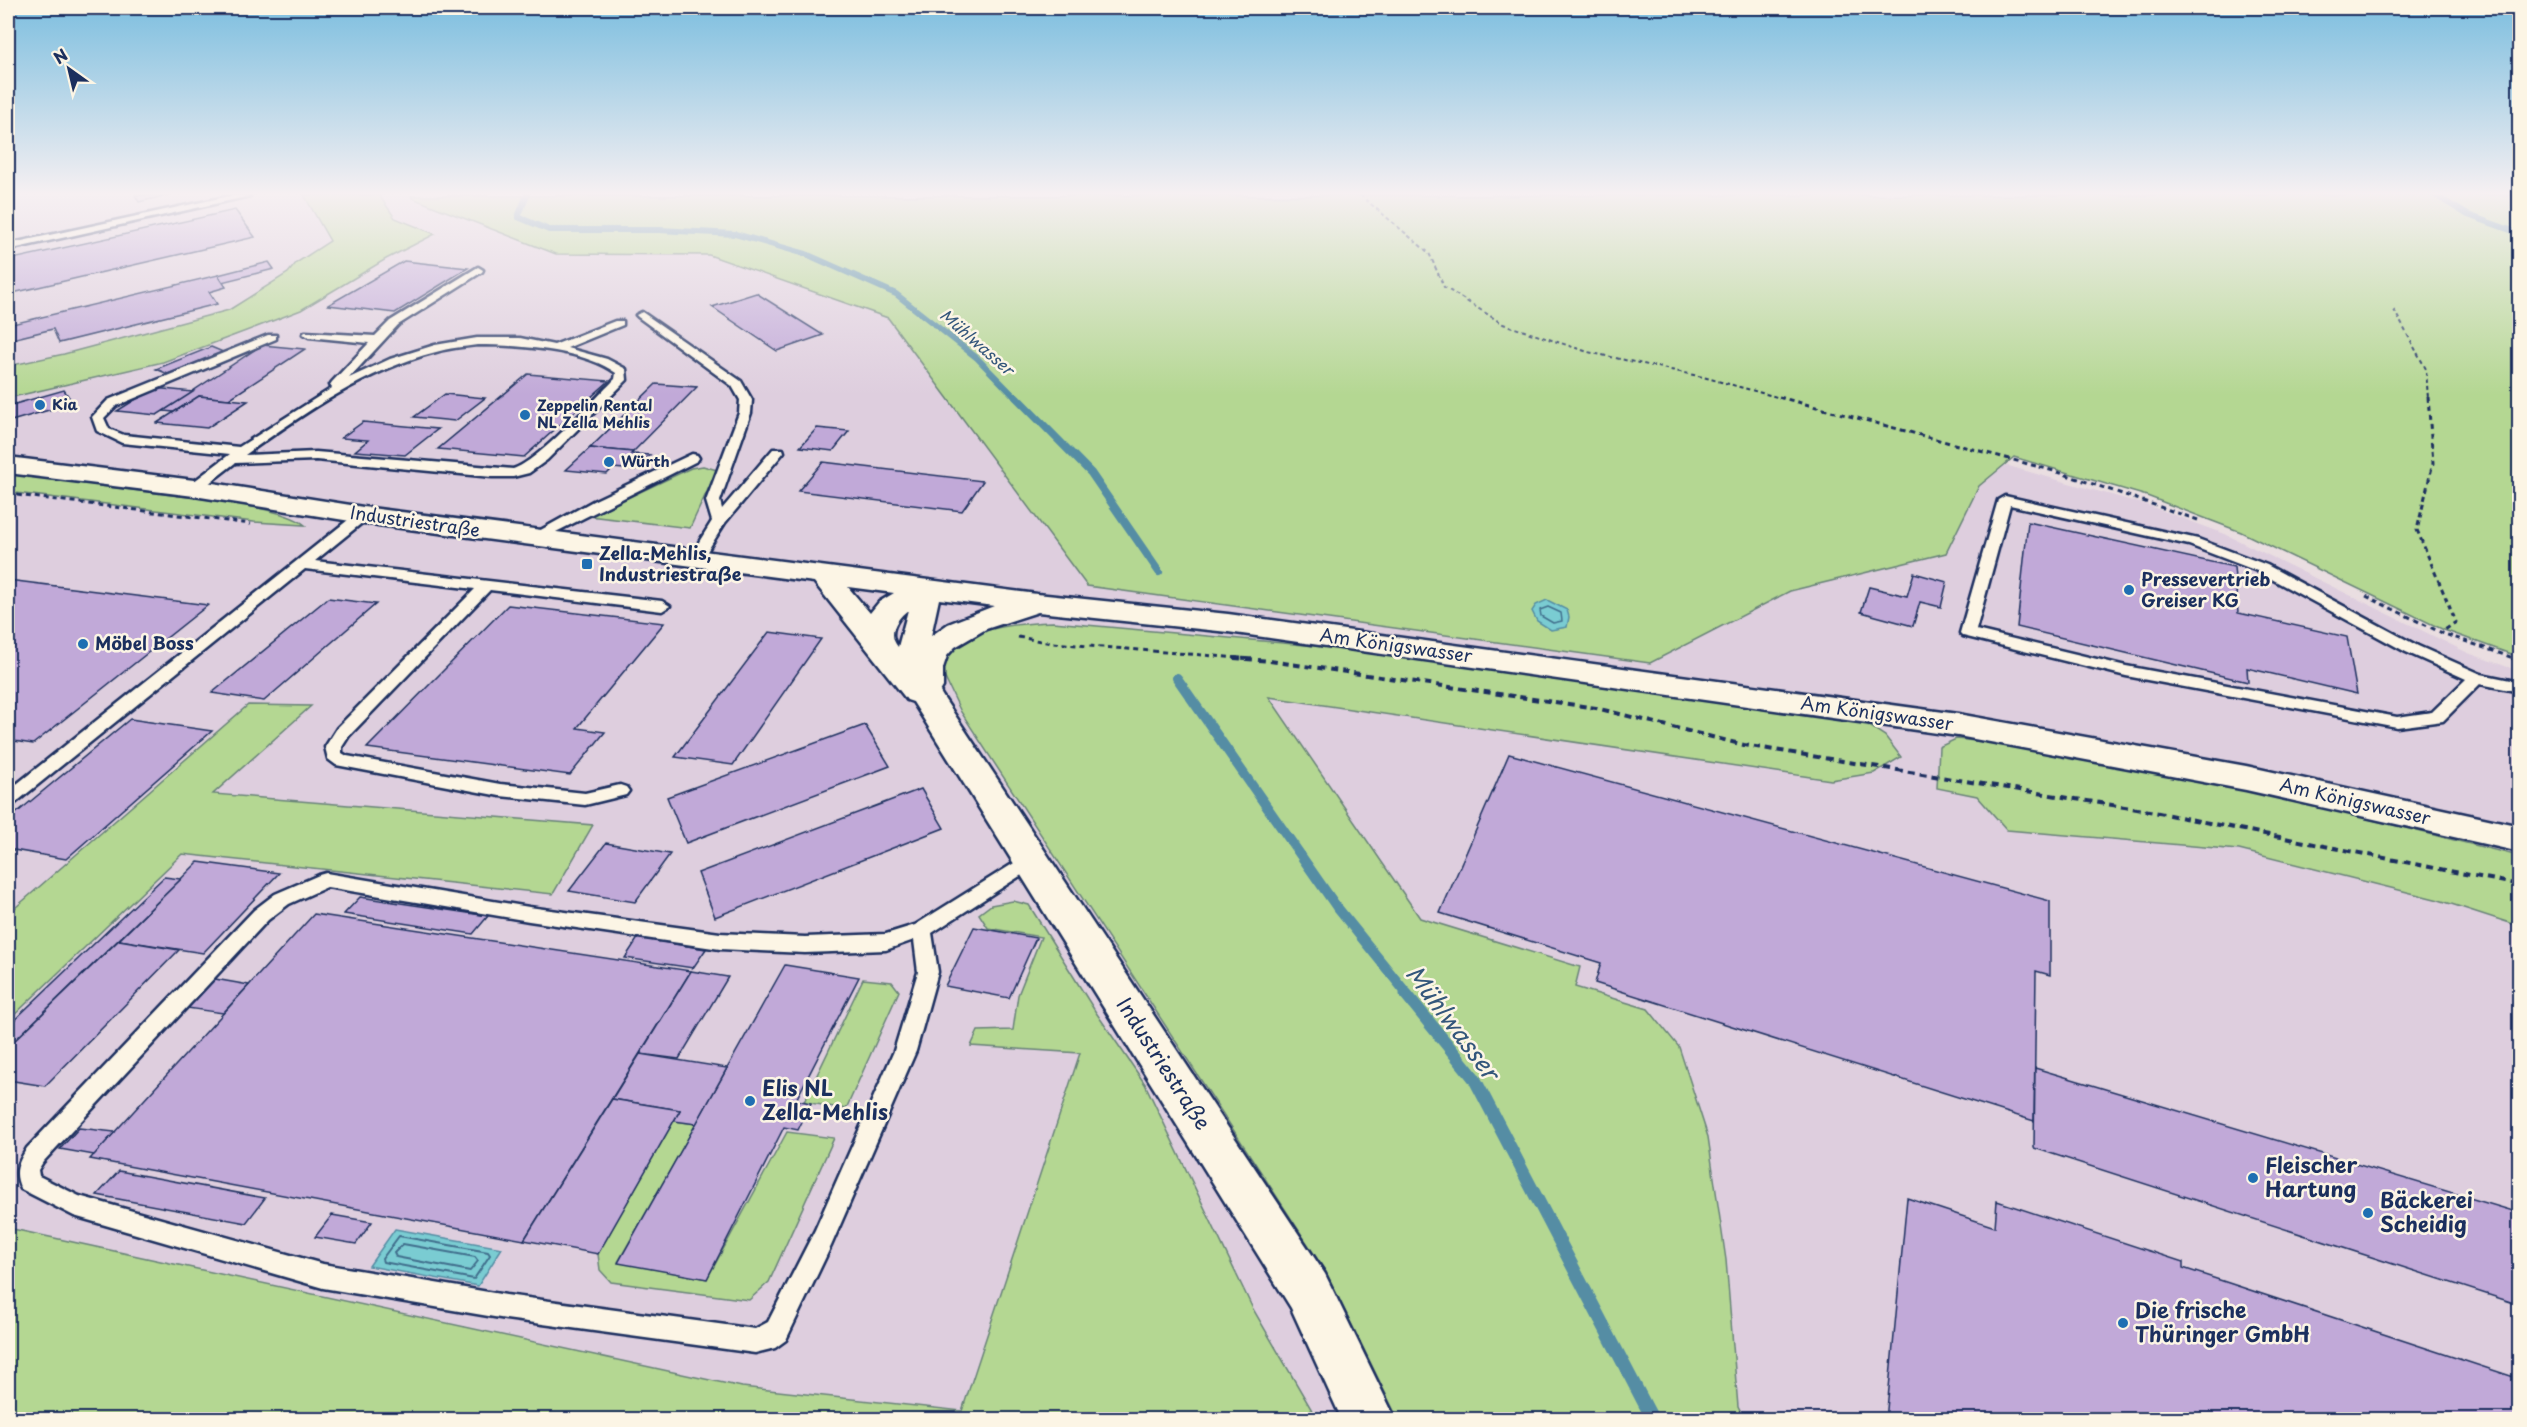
<svg xmlns="http://www.w3.org/2000/svg" width="2527" height="1427" font-family="'Playpen Sans',sans-serif">
  <rect width="100%" height="100%" fill="#eadee1"/>
  <filter id="ink" filterUnits="userSpaceOnUse"><feTurbulence type="fractalNoise" baseFrequency=".0167" numOctaves="2"/><feDisplacementMap in="SourceGraphic" scale="12" xChannelSelector="R" yChannelSelector="G"/><feConvolveMatrix kernelMatrix="1 2 1 2 8 2 1 2 1" color-interpolation-filters="sRGB"/></filter>
  <g filter="url(#ink)">
    <!-- built -->
    <polygon fill="#decede" points="411,195 412,198 556,254 709,255 888,318 1087,586 1650,663 1790,591 1946,553 1979,486 2005,465 2147,505 2225,534 2468,653 2519,671 2519,1419 546,1419 8,1288 8,196"/>
    <!-- green -->
    <g fill="#b4d792" stroke="#688378" stroke-width="1.5">
      <polygon points="304,195 379,195 395,218 435,234 386,259 301,310 246,331 163,362 8,398 8,366 64,354 229,310 288,273 296,263 330,241"/>
      <polygon points="2519,195 2519,657 2444,630 2241,532 2147,496 2014,457 1979,486 1946,553 1790,591 1650,663 1087,586 888,318 709,255 556,254 412,198 411,196"/>
      <polygon points="703,466 717,470 690,528 589,516 691,468"/>
      <path d="M8 473C62 481 117 488 172 495 202 499 283 507 305 525L254 522 8 492Z"/>
      <path d="M1053 622 1327 647 1637 687 1862 721 1885 736 1901 757 1874 773 1831 780 1269 697 1420 918 1580 967 1575 987 1648 1009 1679 1047 1708 1137 1726 1260 1738 1407 1744 1419H1398L1326 1272 961 712 943 674C945 668 946 657 950 651 967 627 1026 623 1053 622Z"/>
      <polygon points="248,705 311,706 213,794 593,825 553,894 182,854 8,1021 8,914"/>
      <polygon points="1956,739 1986,742 2226,784 2519,856 2519,926 2439,900 2239,850 2007,830 1977,796 1937,788 1939,747"/>
      <polygon points="1013,901 1029,905 1095,1011 1145,1084 1253,1309 1317,1419 8,1419 8,1228 742,1387 962,1411 1080,1053 971,1046 978,1031 1013,1030 1018,995 1041,937 988,928 979,914 991,905"/>
      <polygon points="863,979 892,982 899,991 846,1109 804,1102"/>
      <polygon points="674,1121 696,1124 618,1262 707,1279 787,1132 834,1138 769,1282 749,1300 611,1282 600,1270 598,1254"/>
    </g>
    <!-- water -->
    <g fill="#7accd2" stroke="#548da4" stroke-width="1.5">
      <polygon points="1547,600 1567,610 1569,617 1567,627 1551,630 1537,621 1532,611 1536,605"/>
      <polygon points="395,1229 502,1248 478,1286 369,1266"/>
    </g>
    <g fill="none" stroke-linecap="round" stroke-linejoin="round">
      <!-- shore-far1 -->
      <polygon stroke="#416e8c" stroke-width="1.5" points="1548,607 1561,613 1562,621 1553,623 1541,616 1540,610"/>
      <!-- shore -->
      <g stroke="#416e8c" stroke-width="2">
        <polygon points="399,1236 488,1252 490,1255 474,1279 383,1262 382,1259"/>
        <polygon points="403,1244 475,1257 478,1261 470,1271 396,1257 394,1253"/>
      </g>
      <!-- stream-far3 -->
      <g stroke="#548da4" stroke-width="6">
        <polyline points="527,195 518,217 549,230 659,230 735,234 806,254 896,294 977,358 1017,399"/>
        <polyline points="2435,195 2468,215 2516,232 2520,236"/>
      </g>
      <!-- stream-far2 -->
      <polyline stroke="#548da4" stroke-width="8" points="1016,397 1091,473 1159,572"/>
      <!-- stream-far1 -->
      <polyline stroke="#548da4" stroke-width="10" points="1177,678 1336,906 1408,995"/>
      <!-- stream -->
      <polyline stroke="#548da4" stroke-width="13" points="1406,994 1474,1078 1653,1420"/>
    </g>
    <!-- building -->
    <g fill="#c1a9d8" stroke="#1b2f5e" stroke-width="1.5">
      <polygon points="135,195 168,195 139,202"/>
      <polygon points="235,210 255,237 8,294 8,260"/>
      <polygon points="404,261 468,268 395,313 328,305"/>
      <polygon points="269,262 274,269 222,282 218,275"/>
      <polygon points="218,275 226,287 209,292 217,304 59,343 53,329 8,340 8,325"/>
      <polygon points="756,293 823,335 777,351 712,307"/>
      <polygon points="262,345 305,349 229,399 199,396 174,412 163,411"/>
      <polygon points="211,347 223,352 168,374 156,369"/>
      <polygon points="528,374 609,381 524,457 438,449"/>
      <polygon points="656,384 697,387 633,452 590,448"/>
      <polygon points="154,388 193,392 157,415 117,411"/>
      <polygon points="64,390 73,403 8,422 8,406"/>
      <polygon points="445,394 485,398 455,421 414,417"/>
      <polygon points="199,396 248,401 207,428 157,423"/>
      <polygon points="363,422 438,429 405,455 355,451 368,440 341,438"/>
      <polygon points="817,428 849,431 833,451 800,447"/>
      <polygon points="590,448 633,452 631,454 650,455 635,470 613,468 607,474 566,470"/>
      <polygon points="823,462 983,481 962,511 798,491"/>
      <polygon points="2028,522 2234,567 2238,613 2347,637 2357,694 2247,668 2248,682 2017,627"/>
      <polygon points="1914,573 1947,582 1941,607 1920,602 1913,626 1861,612 1869,587 1907,596"/>
      <polygon points="8,580 208,605 33,744 8,740"/>
      <polygon points="328,598 376,604 264,701 212,693"/>
      <polygon points="508,605 664,623 577,728 605,732 570,775 367,748"/>
      <polygon points="769,632 821,639 733,765 675,757"/>
      <polygon points="130,719 212,731 66,859 8,849 8,820"/>
      <polygon points="865,725 890,766 686,843 667,797"/>
      <polygon points="1509,754 2050,901 2050,975 2036,971 2034,1121 1595,983 1601,963 1440,913"/>
      <polygon points="921,789 944,828 715,917 698,873"/>
      <polygon points="606,843 670,854 635,902 569,891"/>
      <polygon points="198,862 279,873 203,953 119,940"/>
      <polygon points="164,877 181,879 8,1047 8,1026"/>
      <polygon points="360,897 488,916 473,934 344,914"/>
      <polygon points="314,914 691,971 524,1240 90,1159"/>
      <polygon points="974,927 1036,938 1009,998 945,986"/>
      <polygon points="638,938 706,949 693,968 625,958"/>
      <polygon points="119,940 179,950 45,1086 8,1080 8,1047"/>
      <polygon points="785,965 859,977 796,1100 811,1103 798,1130 784,1127 707,1279 618,1263"/>
      <polygon points="691,971 728,977 679,1059 640,1054"/>
      <polygon points="215,979 249,985 223,1013 187,1008"/>
      <polygon points="640,1054 727,1068 696,1124 674,1121 680,1110 612,1099"/>
      <polygon points="2035,1068 2520,1213 2520,1305 2034,1148"/>
      <polygon points="612,1099 680,1110 598,1254 524,1240"/>
      <polygon points="79,1128 115,1132 94,1155 60,1149"/>
      <polygon points="119,1171 265,1198 246,1223 97,1195"/>
      <polygon points="1907,1198 1995,1227 1997,1201 2183,1262 2183,1268 2520,1379 2520,1420 1886,1420"/>
      <polygon points="332,1215 372,1222 356,1244 315,1237"/>
    </g>
    <g fill="none" stroke-linecap="round" stroke-linejoin="round">
      <!-- service casing -->
      <g stroke="#1b2f5e" stroke-width="5">
        <g id="service">
          <polygon points="234,195 250,196 8,250 8,244"/>
          <path d="M478 267 483 270 482 272 398 325 349 378 390 359 435 345 477 338H520L554 345 615 321H623V325L567 348 607 359 626 369 627 380 547 460 529 473 513 477H492L316 460 235 463 199 491 194 492 187 488 189 485 230 454 122 443 97 431 92 417 108 400 268 335H276V339L116 406 104 418 109 429 124 435 239 447 332 388 330 385 332 382 369 343 309 337 303 334 305 332 375 336 390 321ZM477 345C517 345 583 349 616 373L615 379C594 400 537 462 513 469L316 452 245 455C304 413 366 370 436 352 449 348 463 347 477 345Z"/>
          <polygon points="642,312 741,381 752,400 751,413 720,501 722,509 773,449 783,449 784,452 725,523 701,561 696,562 689,558 712,521 706,501 739,413 740,400 732,386 638,317 636,315"/>
          <polygon points="692,454 697,455 699,458 697,461 540,540 535,541 528,537 593,501"/>
          <path d="M2005 496 2198 539 2267 565 2418 646 2481 674 2520 682V692L2480 684 2443 721 2397 727 2126 676 1963 636 1960 633 1998 500ZM2010 505 2189 545 2257 571 2406 652 2466 679 2432 712 2397 717 2126 666 1976 630Z"/>
          <polygon points="363,511 370,515 368,518 315,561 662,601 670,606 662,611 490,590 349,736 342,747 342,753 347,756 500,784 585,793 620,785 626,787 629,791 626,795 585,805 500,796 336,765 328,759 325,747 337,728 475,589 305,569 14,804 8,806 8,791 358,512"/>
          <path d="M1030 853 1037 855 1039 860 1037 865 932 933 938 972 916 1051 831 1246 786 1340 775 1348 755 1353 506 1319 323 1288 74 1216 21 1189C13 1172 18 1163 27 1148L254 910 275 894 319 875 326 873 529 907 720 933 805 937 886 934 915 925ZM327 887 529 921 720 949 805 953 886 950 914 940 918 972 894 1051 815 1230 768 1322 755 1329 506 1295 323 1264 79 1196 39 1176 38 1170 43 1162 268 920 289 904Z"/>
        </g>
      </g>
      <!-- tertiary casing -->
      <g stroke="#1b2f5e" stroke-width="5">
        <path id="tertiary" d="M8 457 194 480 363 507 1037 594 1228 614 1958 714 2246 766 2520 826V852L2246 790 1958 736 1228 632 1038 612 986 629 955 647 947 656 943 668V687L940 692 943 697 1325 1274 1396 1420H1342L1291 1308 913 702 907 700 814 582 363 523 194 496 8 473ZM848 587 894 593 879 602 870 613ZM939 599 994 606 948 624 931 636ZM908 610 898 647C887 634 896 619 908 610Z"/>
      </g>
      <!-- path-far2 -->
      <g stroke="#1b2f5e" stroke-width="2" stroke-dasharray="4 3" stroke-linecap="butt">
        <polyline points="1360,195 1429,253 1444,287 1503,324 1588,352 1703,377 1784,399"/>
        <polyline points="2394,310 2426,369 2428,399"/>
      </g>
      <!-- path-far1 -->
      <g stroke="#1b2f5e" stroke-width="3" stroke-dasharray="5 4" stroke-linecap="butt">
        <polyline points="1779,397 2058,472 2198,520"/>
        <polyline points="2428,397 2433,463 2417,530 2456,622 2442,632"/>
        <polyline points="8,494 251,524"/>
        <polyline points="2366,596 2442,633 2516,659"/>
        <polyline points="1018,637 1052,643 1252,659"/>
      </g>
      <!-- path -->
      <g stroke="#1b2f5e" stroke-width="4" stroke-dasharray="7 5" stroke-linecap="butt">
        <polyline points="1234,658 1270,661 1596,708 1744,745 2149,811 2520,885"/>
        <polyline points="2512,658 2520,661"/>
      </g>
      <!-- service -->
      <use href="#service" fill="#fcf5e5" fill-rule="evenodd"/>
      <!-- tertiary -->
      <use href="#tertiary" fill="#fcf5e5" fill-rule="evenodd"/>
    </g>
  </g>
  <!-- sky -->
  <linearGradient id="sky" x2="0" y2="1"><stop stop-color="#7cbedf"/><stop offset="0.49" stop-color="#f6f0f2"/><stop offset="1" stop-color="#f6f0f2" stop-opacity="0"/></linearGradient>
  <rect width="2527" height="395" fill="url(#sky)"/>
  <!-- markers -->
  <g fill="#1f6fb2" stroke="#fcf5e5" stroke-width="2">
    <circle cx="40" cy="405" r="6"/>
    <circle cx="525" cy="415" r="6"/>
    <circle cx="609" cy="462" r="6"/>
    <rect x="581" y="558" width="12" height="12" rx="3"/>
    <circle cx="2129" cy="590" r="6"/>
    <circle cx="83" cy="644" r="6"/>
    <circle cx="750" cy="1101" r="6"/>
    <circle cx="2253" cy="1178" r="6"/>
    <circle cx="2368" cy="1213" r="6"/>
    <circle cx="2123" cy="1323" r="6"/>
  </g>
  <g text-anchor="middle" stroke-width="5" stroke-linejoin="round" paint-order="stroke">
    <!-- far-poi labels -->
    <g font-size="15" font-weight="bold" fill="#1b2f5e" stroke="#fcf5e5" text-anchor="start">
      <text x="52" y="410">Kia</text>
      <text x="537" y="411">Zeppelin Rental<tspan x="537" dy="17">NL Zella Mehlis</tspan></text>
      <text x="621" y="467">Würth</text>
    </g>
    <!-- far-water labels -->
    <g font-size="16" font-style="italic" fill="#33567b" stroke="#fcf5e5">
      <text transform="translate(977 342) rotate(41)" y="6">Mühlwasser</text>
    </g>
    <!-- street labels -->
    <g font-size="18" fill="#1b2f5e" stroke="#fcf5e5">
      <text transform="translate(415 522) rotate(8)" y="6">Industriestraße</text>
      <text transform="translate(1396 646) rotate(8)" y="6">Am Königswasser</text>
      <text transform="translate(1877 714) rotate(8)" y="6">Am Königswasser</text>
      <text transform="translate(2355 802) rotate(13)" y="6">Am Königswasser</text>
    </g>
    <!-- poi labels -->
    <g font-size="18" font-weight="bold" fill="#1b2f5e" stroke="#fcf5e5" text-anchor="start">
      <text x="599" y="560">Zella-Mehlis,<tspan x="599" dy="21">Industriestraße</tspan></text>
      <text x="2141" y="586">Pressevertrieb<tspan x="2141" dy="21">Greiser KG</tspan></text>
      <text x="95" y="650">Möbel Boss</text>
    </g>
    <!-- near-street labels -->
    <g font-size="21" fill="#1b2f5e" stroke="#fcf5e5">
      <text transform="translate(1163 1064) rotate(57)" y="7">Industriestraße</text>
    </g>
    <!-- near-poi labels -->
    <g font-size="21" font-weight="bold" fill="#1b2f5e" stroke="#fcf5e5" text-anchor="start">
      <text x="762" y="1096">Elis NL<tspan x="762" dy="24">Zella-Mehlis</tspan></text>
      <text x="2265" y="1173">Fleischer<tspan x="2265" dy="24">Hartung</tspan></text>
      <text x="2380" y="1208">Bäckerei<tspan x="2380" dy="24">Scheidig</tspan></text>
      <text x="2135" y="1318">Die frische<tspan x="2135" dy="24">Thüringer GmbH</tspan></text>
    </g>
    <!-- near-water labels -->
    <g font-size="24" font-style="italic" fill="#33567b" stroke="#fcf5e5">
      <text transform="translate(1452 1023) rotate(53)" y="8">Mühlwasser</text>
    </g>
  </g>
  <!-- margin -->
  <rect width="2527" height="1427" fill="none" stroke="#fcf5e5" stroke-width="30"/>
  <rect x="15" y="15" width="2497" height="1397" fill="none" stroke="#1b2f5e" stroke-width="2" filter="url(#ink)"/>
  <!-- north arrow -->
  <g transform="translate(69 69) rotate(326)" stroke="#fcf5e5" stroke-width="4.5" paint-order="stroke">
  <path d="M0-4.5L10 22L0 15L-10 22Z" fill="#1b2f5e"/>
  <text y="-9" font-size="16" font-weight="bold" text-anchor="middle" fill="#1b2f5e">N</text>
  </g>
</svg>
